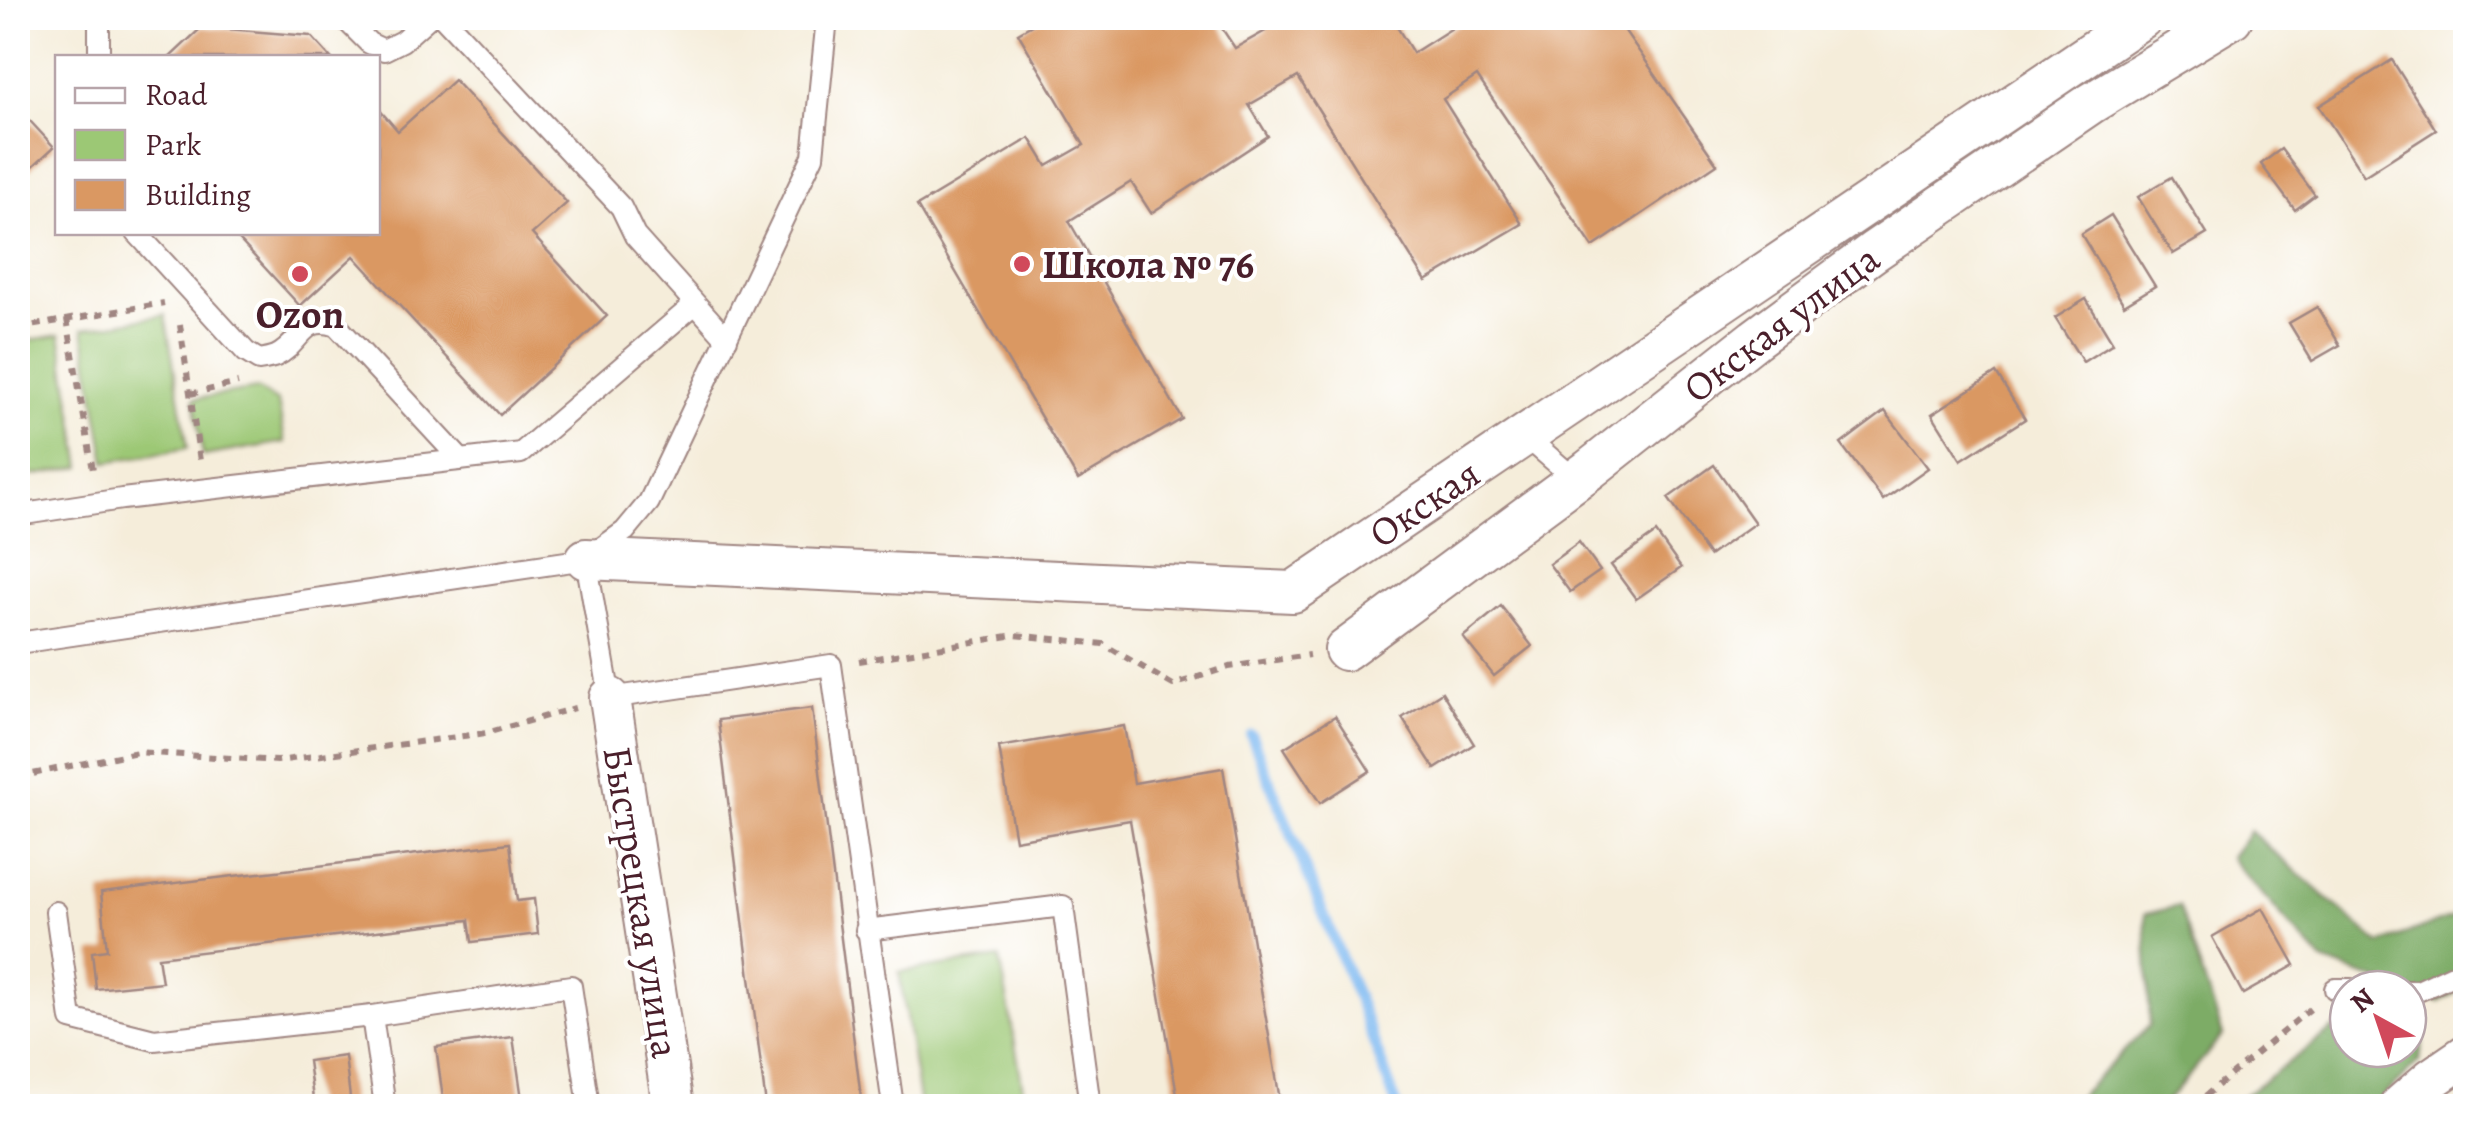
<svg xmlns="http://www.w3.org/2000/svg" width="2483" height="1124" font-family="Alegreya,serif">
  <rect width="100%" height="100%" fill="#fff"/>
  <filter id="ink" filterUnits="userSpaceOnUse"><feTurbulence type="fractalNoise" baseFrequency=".01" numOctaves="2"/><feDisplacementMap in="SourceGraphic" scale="20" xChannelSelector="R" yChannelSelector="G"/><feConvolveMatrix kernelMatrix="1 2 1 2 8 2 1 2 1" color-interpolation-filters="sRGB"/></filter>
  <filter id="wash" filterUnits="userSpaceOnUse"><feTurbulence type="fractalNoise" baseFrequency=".0048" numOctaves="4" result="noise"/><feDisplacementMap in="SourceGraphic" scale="40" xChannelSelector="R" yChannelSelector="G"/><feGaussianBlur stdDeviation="2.25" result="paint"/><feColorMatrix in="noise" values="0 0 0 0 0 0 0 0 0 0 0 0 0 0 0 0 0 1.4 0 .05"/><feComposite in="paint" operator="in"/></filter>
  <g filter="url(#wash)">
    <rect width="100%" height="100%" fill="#f5edda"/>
    <!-- green -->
    <g fill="#9cc875" stroke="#737450" stroke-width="2.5">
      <polygon points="165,315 188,448 106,462 83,329"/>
      <polygon points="60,335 82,467 18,478 18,342"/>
      <polygon points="257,389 278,402 285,442 203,456 194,399"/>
      <polygon points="1000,958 1026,1106 920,1106 899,972"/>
    </g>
    <!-- forest -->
    <g fill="#7dac66" stroke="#646648" stroke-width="2.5">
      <polygon points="2250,831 2380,944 2465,912 2465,987 2439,1002 2322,961 2230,858"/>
      <polygon points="2179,906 2223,1035 2163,1106 2069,1106 2150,1025 2145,914"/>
      <polygon points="2408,1016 2424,1028 2420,1060 2382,1098 2370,1106 2230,1106 2333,1029 2348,1024 2348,1049 2408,1049"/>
    </g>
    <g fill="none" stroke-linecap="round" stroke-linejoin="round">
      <!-- stream -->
      <polyline stroke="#7fbaf1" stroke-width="11" points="1251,735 1359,1002 1397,1106"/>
    </g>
    <g id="blocks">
      <!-- building -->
      <g fill="#da9862">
        <polygon points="1044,18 1215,18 1235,48 1267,30 1258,18 1412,18 1397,27 1413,53 1468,18 1616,18 1717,164 1593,247 1477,76 1443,99 1522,224 1426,281 1298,77 1249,105 1268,136 1151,213 1131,182 1069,221 1182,419 1078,480 917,206 1030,138 1047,166 1084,145 1018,33"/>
        <polygon points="202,27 311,36 331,58 169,58"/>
        <polygon points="2392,60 2436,130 2364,176 2319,106"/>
        <polygon points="454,80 567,203 532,234 607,316 500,415 354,256 300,306 232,232 378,232 378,108 398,131"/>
        <polygon points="18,108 54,147 18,180"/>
        <polygon points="2281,149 2315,195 2295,210 2261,164"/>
        <polygon points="2172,177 2207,234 2173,254 2138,197"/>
        <polygon points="2111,215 2155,286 2124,305 2081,234"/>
        <polygon points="2086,299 2113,343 2083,362 2055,318"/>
        <polygon points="2317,307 2340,345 2312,361 2289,323"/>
        <polygon points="1996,373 2025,419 1961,460 1932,414"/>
        <polygon points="1885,411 1928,468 1883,500 1841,444"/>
        <polygon points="1714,465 1755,523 1709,556 1668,498"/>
        <polygon points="1656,533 1681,568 1636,599 1611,565"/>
        <polygon points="1579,542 1600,571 1570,592 1549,564"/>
        <polygon points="1501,606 1532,646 1494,676 1463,637"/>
        <polygon points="1442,692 1474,744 1435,769 1402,718"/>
        <polygon points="812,708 862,1106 766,1106 718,720"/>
        <polygon points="1335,716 1370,771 1320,803 1284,748"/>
        <polygon points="1124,726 1134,783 1223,768 1281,1106 1179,1106 1130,820 1015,840 999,747"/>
        <polygon points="510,843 517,901 534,899 538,934 472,942 469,920 158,957 162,982 96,989 92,952 107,950 101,892"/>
        <polygon points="2263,908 2295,965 2243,994 2212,937"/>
        <polygon points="513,1037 523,1106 444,1106 436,1047"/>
        <polygon points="345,1056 351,1106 314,1106 308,1061"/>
      </g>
    </g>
  </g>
  <g filter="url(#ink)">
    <use href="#blocks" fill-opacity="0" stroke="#a08682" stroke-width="2.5"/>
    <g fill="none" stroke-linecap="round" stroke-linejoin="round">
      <!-- lane casing -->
      <g stroke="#a08682" stroke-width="24">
        <g id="lane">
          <polyline points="99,18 99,58"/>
          <polyline points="344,18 369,43 384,50 402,41 428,18"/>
          <polyline points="444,18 621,207 635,236 727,339"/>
          <polyline points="827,18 813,156 649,502 625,531 586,559 610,698 831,665 893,1106"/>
          <path d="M136 232 246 352 259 360C265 359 271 358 276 356 302 344 302 313 337 326L460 459"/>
          <polyline points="1524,435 1576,480"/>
          <polyline points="18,515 122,499 521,453 695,304"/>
          <polyline points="18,643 586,559"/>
          <polyline points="56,912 71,1019 154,1040 372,1016 571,986 589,1106"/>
          <polyline points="866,930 1063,906 1090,1106"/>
          <polyline points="2335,989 2351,989"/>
          <polyline points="2408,991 2418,991 2466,969"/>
          <polyline points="372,1016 385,1106"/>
        </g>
      </g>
      <!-- street casing -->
      <g stroke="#a08682" stroke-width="44">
        <g id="street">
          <polyline points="586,559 1293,592 2142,18"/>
          <polyline points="1345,650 1589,470 1755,339 1873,252 2090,104 2232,18"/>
          <polyline points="610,698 673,1106"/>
          <polyline points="2400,1106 2431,1079 2466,1055"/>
        </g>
      </g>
      <!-- path -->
      <g stroke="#a08682" stroke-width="6" stroke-dasharray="8 8" stroke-linecap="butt">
        <polyline points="67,319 94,476"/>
        <polyline points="180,325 200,461"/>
        <polyline points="18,328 164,303"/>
        <polyline points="190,394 238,383"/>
        <polyline points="859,661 1015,635 1103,644 1173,685 1229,667 1309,655"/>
        <polyline points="18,777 137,752 277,761 486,733 575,708"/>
        <polyline points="2193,1106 2315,1005"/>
      </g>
      <!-- lane -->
      <use href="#lane" stroke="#fff" stroke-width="20"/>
      <!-- street -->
      <use href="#street" stroke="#fff" stroke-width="40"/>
    </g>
  </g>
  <!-- markers -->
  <g fill="#d1495b" stroke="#fff" stroke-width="4">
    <circle cx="1022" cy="264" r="10"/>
    <circle cx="300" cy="274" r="10"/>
  </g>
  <g text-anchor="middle" stroke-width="8" stroke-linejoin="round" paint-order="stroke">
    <!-- poi labels -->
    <g font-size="40" font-weight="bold" fill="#4a1f2b" stroke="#fff" text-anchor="start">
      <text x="1042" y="278">Школа № 76</text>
      <text x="300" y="328" text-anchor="middle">Ozon</text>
    </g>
    <!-- street labels -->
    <g font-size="40" fill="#4a1f2b" stroke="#fff">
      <text transform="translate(1781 323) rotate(-37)" y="14">Окская улица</text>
      <text transform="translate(1424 503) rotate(-34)" y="14">Окская</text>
      <text transform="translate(642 902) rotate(81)" y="14">Быстрецкая улица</text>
    </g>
  </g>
  <!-- margin -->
  <rect width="2483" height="1124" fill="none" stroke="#fff" stroke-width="60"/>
  <!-- legend -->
  <rect x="55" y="55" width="325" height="180" fill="#ffffff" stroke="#b7a5aa" stroke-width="2.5"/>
  <rect x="75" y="88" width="50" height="15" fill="#ffffff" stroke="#b7a5aa" stroke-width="2.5"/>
  <text x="145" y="105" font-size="30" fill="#4a1f2b">Road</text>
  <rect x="75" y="130" width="50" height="30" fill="#9cc875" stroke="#b7a5aa" stroke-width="2.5"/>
  <text x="145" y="155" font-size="30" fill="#4a1f2b">Park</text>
  <rect x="75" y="180" width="50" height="30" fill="#da9862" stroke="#b7a5aa" stroke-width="2.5"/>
  <text x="145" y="205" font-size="30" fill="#4a1f2b">Building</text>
  <!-- north arrow -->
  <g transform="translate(2378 1019) rotate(320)"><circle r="48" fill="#ffffff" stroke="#b7a5aa" stroke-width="2.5"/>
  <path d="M0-8L18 38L0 25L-18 38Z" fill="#d1495b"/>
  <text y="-15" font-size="28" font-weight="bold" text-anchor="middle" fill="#4a1f2b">N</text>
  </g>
</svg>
